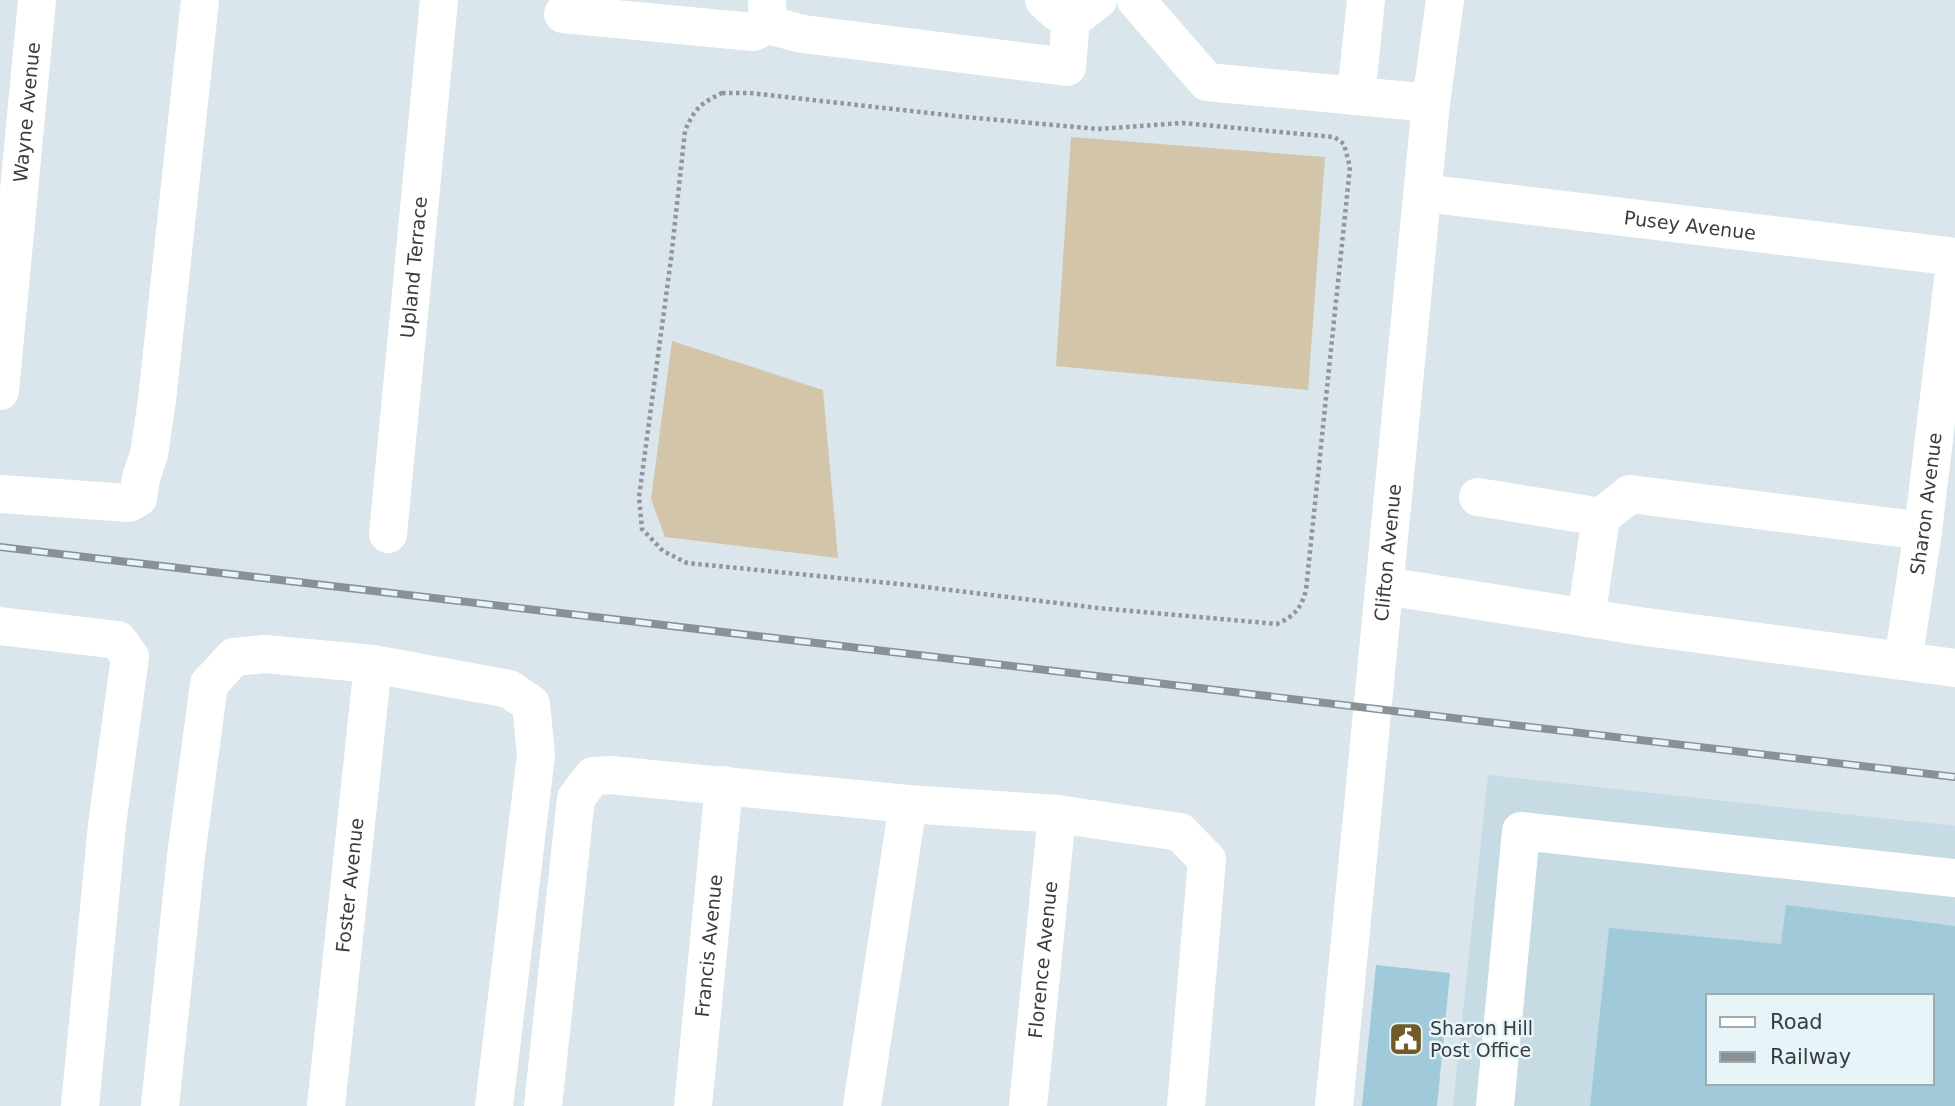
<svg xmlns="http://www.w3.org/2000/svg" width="1955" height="1106" font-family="'DejaVu Sans',sans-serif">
  <rect width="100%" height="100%" fill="#dae6eb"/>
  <!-- built -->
  <path fill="#c6dbe3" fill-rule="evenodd" d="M1488 775 1955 826V1106H1453ZM1708 996H1932V1083H1708Z"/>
  <!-- pitch -->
  <g fill="#d3c5a9">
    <polygon points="1071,137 1325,157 1308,390 1056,366"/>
    <polygon points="672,341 823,390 838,558 665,537 651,499"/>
  </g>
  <!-- building -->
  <g fill="#a0c9d9" fill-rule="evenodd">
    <path d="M1786 905 1955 926V1106H1590L1609 928 1781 944ZM1708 996H1932V1083H1708Z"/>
    <polygon points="1376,965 1450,973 1437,1106 1362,1106"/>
  </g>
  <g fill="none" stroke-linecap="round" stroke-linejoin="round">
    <!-- path -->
    <path stroke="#8f979b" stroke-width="4.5" stroke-dasharray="3.5 3.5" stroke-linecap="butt" d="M722 93H750L965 117 1098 129 1183 123 1334 137 1344 144 1350 167 1306 590C1301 609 1294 616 1277 624L1098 608 909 585 687 563 663 551 642 529 639 497 671 259 685 131C694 109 701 103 722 93Z"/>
    <!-- minor -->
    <g stroke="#fff" stroke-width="38">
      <polyline points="767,0 768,25 803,34 1067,67 1071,17"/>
      <polyline points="1044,0 1057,12 1071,17 1081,13 1098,0"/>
      <polyline points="1136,0 1207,82 1431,103"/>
      <polyline points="563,14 753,32 768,25"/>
      <polyline points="1356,96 1366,0"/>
      <path id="s1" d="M1424 193 1955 257"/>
      <path id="s2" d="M0 391 37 0"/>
      <polyline points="0,494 129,503 138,498 141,478 149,454 157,400 200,0"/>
      <polyline points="1478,497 1601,517 1586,618"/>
      <polyline points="1601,517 1630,494 1923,531"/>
      <path id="s3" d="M388 534 439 0"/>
      <polyline points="1385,586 1639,626 1955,668"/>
      <polyline points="0,626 118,640 130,657 107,825 80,1106"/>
      <path id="s4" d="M1903 661 1923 531 1955 263"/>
      <polyline points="160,1106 186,856 209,684 234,657 265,654 373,664 509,689 531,704 536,755 494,1106"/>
      <path id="s5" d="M326 1106 373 664"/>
      <polyline points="543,1106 576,798 593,776 611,775 908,804 1057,814 1180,832 1207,860 1186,1106"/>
      <path id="s6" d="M693 1106 724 785"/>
      <polyline points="862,1106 908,804"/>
      <path id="s7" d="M1028 1106 1057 814"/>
      <path id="s8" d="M1334 1106 1431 103 1445 0"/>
      <polyline points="1495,1106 1521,831 1955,878"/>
    </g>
    <!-- rail casing -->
    <g stroke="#899194" stroke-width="8">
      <polyline id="rail" points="0,547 1955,777"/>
    </g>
    <!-- rail -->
    <use href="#rail" stroke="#e7f4f8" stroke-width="5" stroke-dasharray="16" stroke-linecap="butt"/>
  </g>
  <!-- icons -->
  <defs>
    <g id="civic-square" transform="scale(1.75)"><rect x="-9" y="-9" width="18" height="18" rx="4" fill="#715b2b" stroke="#e7f4f8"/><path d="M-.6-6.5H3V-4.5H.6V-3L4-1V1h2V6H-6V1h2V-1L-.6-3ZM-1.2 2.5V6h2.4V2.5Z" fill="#fff"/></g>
  </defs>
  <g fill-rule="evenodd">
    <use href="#civic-square" x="1406" y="1039"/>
  </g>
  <g text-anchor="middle" stroke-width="5" stroke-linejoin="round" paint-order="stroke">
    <!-- street labels -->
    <g font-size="19" fill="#393d3f" stroke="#e7f4f8">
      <text dy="7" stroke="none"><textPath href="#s2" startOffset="280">Wayne Avenue</textPath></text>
      <text dy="7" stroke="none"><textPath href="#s1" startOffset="268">Pusey Avenue</textPath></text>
      <text dy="7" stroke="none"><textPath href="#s3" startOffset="268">Upland Terrace</textPath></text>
      <text dy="7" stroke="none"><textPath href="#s4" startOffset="159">Sharon Avenue</textPath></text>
      <text dy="7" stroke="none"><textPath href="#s8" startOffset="556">Clifton Avenue</textPath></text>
      <text dy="7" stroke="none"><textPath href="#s5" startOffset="222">Foster Avenue</textPath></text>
      <text dy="7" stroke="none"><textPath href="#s6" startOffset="161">Francis Avenue</textPath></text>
      <text dy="7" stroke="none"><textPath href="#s7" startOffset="147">Florence Avenue</textPath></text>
    </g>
    <!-- poi labels -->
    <g font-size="19" fill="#393d3f" stroke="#e7f4f8" text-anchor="start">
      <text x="1430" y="1035">Sharon Hill<tspan x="1430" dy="22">Post Office</tspan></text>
    </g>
  </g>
  <!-- legend -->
  <rect x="1706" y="994" width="228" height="91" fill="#e7f4f8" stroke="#a1abae" stroke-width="2"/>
  <rect x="1720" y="1017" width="35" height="10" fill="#ffffff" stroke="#a1abae" stroke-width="2"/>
  <text x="1770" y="1029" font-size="21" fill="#393d3f">Road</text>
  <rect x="1720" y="1052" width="35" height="10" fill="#899194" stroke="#a1abae" stroke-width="2"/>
  <text x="1770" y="1064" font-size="21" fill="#393d3f">Railway</text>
</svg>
